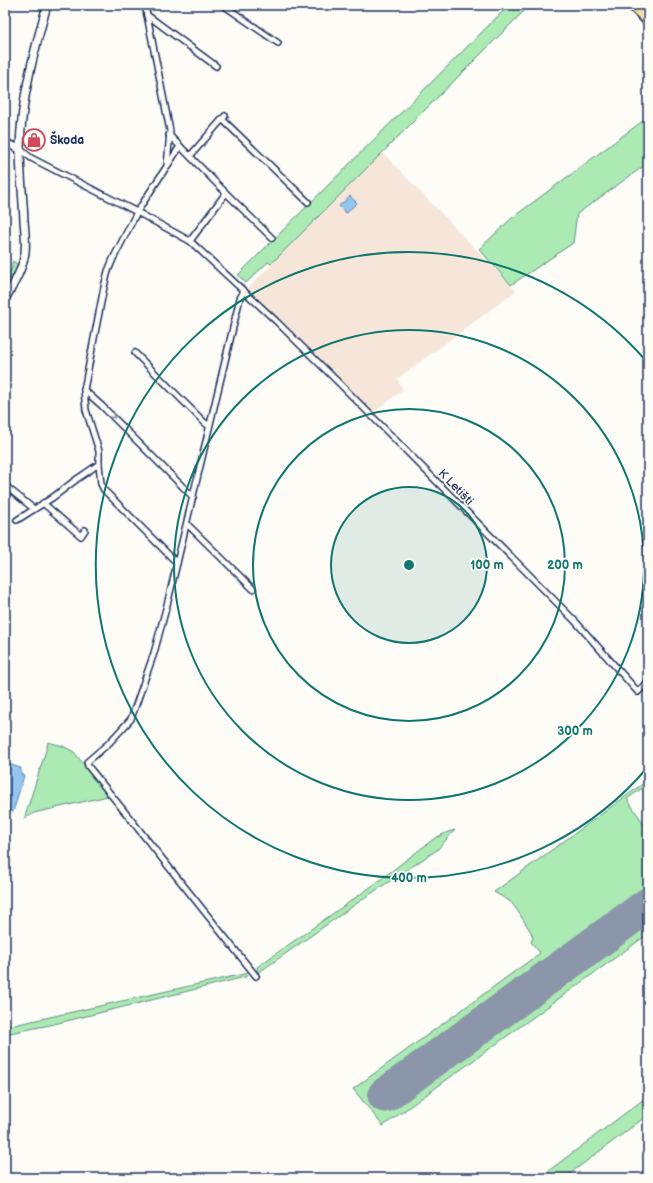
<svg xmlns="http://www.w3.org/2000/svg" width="653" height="1183" font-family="'Balsamiq Sans',sans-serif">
  <rect width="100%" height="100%" fill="#fdfcf7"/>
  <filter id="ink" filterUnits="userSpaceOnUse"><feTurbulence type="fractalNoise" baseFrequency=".025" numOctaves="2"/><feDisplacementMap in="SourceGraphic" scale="8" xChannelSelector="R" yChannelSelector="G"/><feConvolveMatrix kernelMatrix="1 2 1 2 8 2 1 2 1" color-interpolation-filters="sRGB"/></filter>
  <g filter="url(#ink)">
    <!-- built -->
    <polygon fill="#f5e6d9" points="383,153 516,291 397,379 403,390 373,413 247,289"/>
    <!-- green -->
    <g fill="#abeab2" stroke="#638c88">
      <polygon points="509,5 530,5 271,264 268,262 246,283 238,275"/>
      <polygon points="648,117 648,163 577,214 573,243 511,285 479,249 512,218"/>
      <polygon points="13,261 17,264 17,269 8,282 5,279 5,275 9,273 12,268 12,264"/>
      <polygon points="48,742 63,746 74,752 112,800 108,796 34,813 24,819 47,747"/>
      <polygon points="648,780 648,784 627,799 648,830 648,934 383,1126 353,1089 540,953 531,942 533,938 531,932 517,910 511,902 494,892"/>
      <polygon points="455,830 437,850 363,899 258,973 257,967 372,886 435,838 448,832"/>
      <polygon points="248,973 247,976 245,977 50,1025 5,1034 5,1027"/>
      <polygon points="648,1096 648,1115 564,1178 539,1178"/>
    </g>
    <!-- water -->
    <g fill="#93c5ef" stroke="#6389b5">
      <polygon points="350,196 357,203 346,213 339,206"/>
      <polygon points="5,763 21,768 21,774 24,776 13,812 5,810"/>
    </g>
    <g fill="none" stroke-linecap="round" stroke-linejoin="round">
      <!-- runway -->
      <polyline stroke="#8c96aa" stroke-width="35" points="385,1095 648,905"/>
      <!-- street casing -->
      <g stroke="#1b2f5e" stroke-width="8">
        <g id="street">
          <polyline points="223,5 278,43"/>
          <polyline points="147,15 216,66"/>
          <polyline points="222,119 308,202"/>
          <polyline points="169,135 226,193 190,241"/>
          <polyline points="20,149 31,158 137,212 190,241 276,321 340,384 575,621 638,692 648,681"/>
          <polyline points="190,156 225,116"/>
          <polyline points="168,165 180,146"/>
          <polyline points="226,193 272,238"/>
          <polyline points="244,291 240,298 168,601 154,653 131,719 109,743 87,762 88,766 256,976"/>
          <polyline points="135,353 204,422 209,426"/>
          <polyline points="84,390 102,406 193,497"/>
          <polyline points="99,464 101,484 104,490 177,563"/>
          <polyline points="8,488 34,509"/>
          <polyline points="43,503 81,536 85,530"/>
          <polyline points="17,520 52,498 77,479 99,464 99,451 86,410 84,390 104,287 108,271 113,259 137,212 167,166 170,131 145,5"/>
          <polyline points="187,524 253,589"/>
        </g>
      </g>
      <!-- secondary casing -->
      <g stroke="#1b2f5e" stroke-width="10">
        <g id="secondary">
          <polyline points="5,143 20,149"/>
          <path d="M5 299C13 286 21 272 24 258 27 246 25 233 24 221 23 197 20 172 20 148 21 99 34 52 47 5"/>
        </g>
      </g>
      <!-- primary casing -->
      <g stroke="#1b2f5e" stroke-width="11">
        <polyline id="primary" points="631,5 648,22"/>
      </g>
      <!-- street -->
      <use href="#street" stroke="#fdfcf7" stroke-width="5"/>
      <!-- secondary -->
      <use href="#secondary" stroke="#fdfcf7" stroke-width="7"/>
      <!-- primary -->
      <use href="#primary" stroke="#fadf96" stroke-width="8"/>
    </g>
    <!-- one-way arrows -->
    <defs><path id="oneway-chevron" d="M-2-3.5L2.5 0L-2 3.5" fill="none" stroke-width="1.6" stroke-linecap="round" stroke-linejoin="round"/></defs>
    <use stroke="#8c96aa" href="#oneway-chevron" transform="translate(113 416) rotate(45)"/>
  </g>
  <!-- distance rings -->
  <circle cx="409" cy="565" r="78" fill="#0f766e" fill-opacity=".12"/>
  <g fill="none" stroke="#0f766e" stroke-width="2">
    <circle cx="409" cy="565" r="78"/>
    <circle cx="409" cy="565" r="156"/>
    <circle cx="409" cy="565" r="235"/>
    <path d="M647 768A313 313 0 1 1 647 362"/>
  </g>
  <!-- icons -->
  <defs>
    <g id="shop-ring" transform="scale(1.15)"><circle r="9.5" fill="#fdfcf7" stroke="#d1495b" stroke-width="1.5"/><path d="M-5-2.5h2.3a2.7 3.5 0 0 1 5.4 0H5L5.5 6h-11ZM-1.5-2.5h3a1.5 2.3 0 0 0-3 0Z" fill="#d1495b"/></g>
  </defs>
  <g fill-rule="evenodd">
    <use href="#shop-ring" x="34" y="140"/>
  </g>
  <g text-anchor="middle" stroke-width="3.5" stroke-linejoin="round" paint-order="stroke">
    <!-- poi labels -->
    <g font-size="12" font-weight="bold" fill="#1b2f5e" stroke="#fdfcf7" text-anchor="start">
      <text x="50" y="144">Škoda</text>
    </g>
    <!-- street labels -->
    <g font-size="12" fill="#1b2f5e" stroke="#fdfcf7">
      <text transform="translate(456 487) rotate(46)" y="4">K Letišti</text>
    </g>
  </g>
  <circle cx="409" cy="565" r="6" fill="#0f766e" stroke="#fdfcf7" stroke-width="2"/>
  <g font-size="12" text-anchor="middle" font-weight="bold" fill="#0f766e" stroke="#fdfcf7" stroke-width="3.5" stroke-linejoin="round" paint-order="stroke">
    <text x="487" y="569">100 m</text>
    <text x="565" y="569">200 m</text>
    <text x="575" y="735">300 m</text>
    <text x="409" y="882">400 m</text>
  </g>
  <!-- margin -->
  <rect width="653" height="1183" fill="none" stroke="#fdfcf7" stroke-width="20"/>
  <rect x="10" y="10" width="633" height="1163" fill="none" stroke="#1b2f5e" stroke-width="1.5" filter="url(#ink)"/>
</svg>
